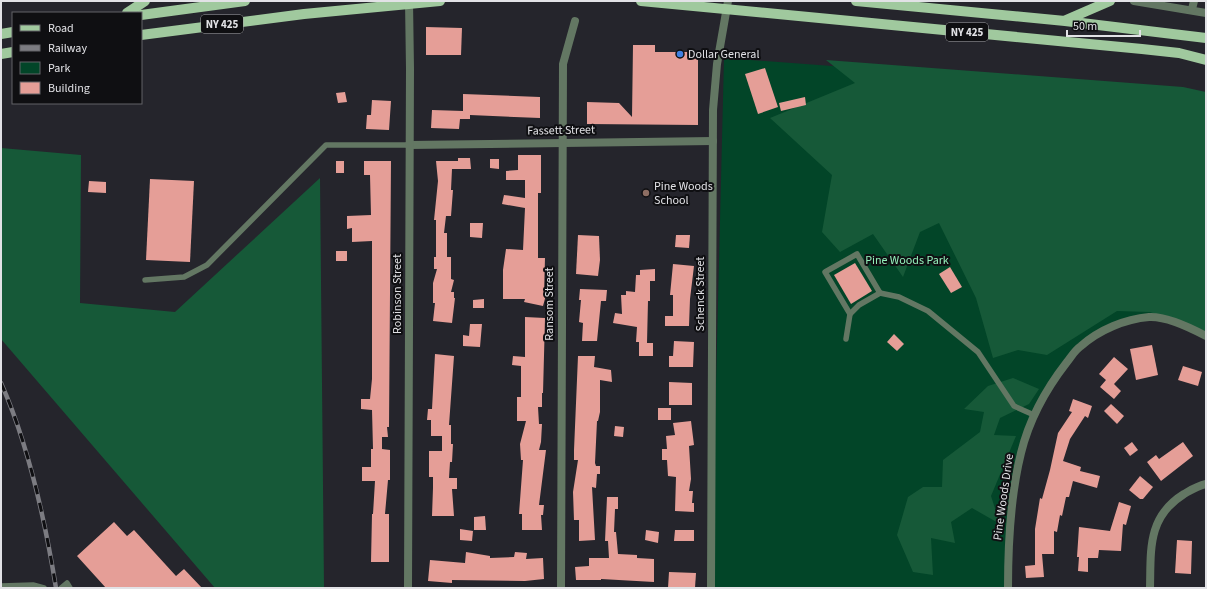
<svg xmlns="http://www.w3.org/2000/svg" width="1207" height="589" font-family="'Source Sans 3',sans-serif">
  <rect width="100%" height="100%" fill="#25252c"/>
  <!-- green -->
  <polygon fill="#024528" points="724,58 1152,90 1206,336 1151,317 1112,326 1080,346 1034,415 1014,492 1008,588 711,588"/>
  <!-- forest -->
  <g fill="#165938">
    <polygon points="826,60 1183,87 1206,92 1206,332 1150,312 1117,311 1047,355 1018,350 993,358 976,298 939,223 920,232 903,277 873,234 840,252 822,232 832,175 770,118 855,83"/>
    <polygon points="1,148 81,155 80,303 175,312 320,178 324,588 215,588 1,339"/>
    <polygon points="1013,378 1039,389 1029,404 1000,418 994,435 1016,436 991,496 1000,524 972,508 951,522 955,543 931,538 933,575 913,572 897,535 908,497 923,487 942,487 943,460 980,432 984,412 964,409 988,386"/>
  </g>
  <!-- building -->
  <g fill="#e59e97">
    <polygon points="426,27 462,28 461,55 426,55"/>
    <polygon points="633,45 655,45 655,52 698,52 698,125 587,124 587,102 619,103 632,117"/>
    <polygon points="765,68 778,107 758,114 745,74"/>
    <polygon points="345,92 347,102 338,103 336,93"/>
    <polygon points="463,94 540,97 540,118 470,115 470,119 460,119 459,129 431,128 432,110 463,111"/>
    <polygon points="805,97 806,105 781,111 779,103"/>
    <polygon points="372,100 391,101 389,130 366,129 367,115 371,115"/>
    <polygon points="518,155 541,155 541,193 538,193 538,258 545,258 544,295 546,295 543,306 524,302 525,299 503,299 503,270 506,249 523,250 525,208 502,204 504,195 525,198 525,180 506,180 506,171 518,170"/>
    <polygon points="458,158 470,158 471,169 452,169 451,190 453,190 451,216 446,216 444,233 447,233 447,257 451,257 451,279 454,280 451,292 454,292 454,298 455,298 452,323 433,321 435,303 433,303 433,283 437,269 434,269 434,257 436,257 436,220 434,220 438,181 436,161 458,161"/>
    <polygon points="490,159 499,159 499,169 490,168"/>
    <rect x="336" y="161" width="8" height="12"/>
    <polygon points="364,161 391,161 389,427 387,427 388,437 382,437 382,449 390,450 390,480 388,480 385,514 389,514 389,562 371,562 372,514 373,514 375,481 362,481 362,467 371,467 371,449 373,449 372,410 361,409 361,399 370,399 372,379 372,241 352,242 352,228 347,229 347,216 371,215 370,175 364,175"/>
    <polygon points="150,179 194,181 190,262 146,260"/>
    <polygon points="89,181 106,182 106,193 88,192"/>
    <polygon points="470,223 483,223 482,238 470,237"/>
    <polygon points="578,235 599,236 600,260 598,276 576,274"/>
    <polygon points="676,235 690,235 689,248 675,247"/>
    <rect x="336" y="251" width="11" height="10"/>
    <polygon points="855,263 872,291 851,304 834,275"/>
    <polygon points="673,264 694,266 690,299 689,326 665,326 665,316 673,316 673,295 670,295"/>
    <polygon points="950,267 962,287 951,293 939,274"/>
    <polygon points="655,269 655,281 650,281 650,301 648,301 647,343 653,343 653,356 639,356 639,342 636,342 637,327 613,323 615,313 622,314 621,295 626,295 626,291 635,292 636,275 640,275 640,270"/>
    <polygon points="580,289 607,290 606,301 601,301 597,341 582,341 583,323 579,322 581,300 579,300"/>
    <polygon points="484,299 484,308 473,308 473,300"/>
    <polygon points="525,317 545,318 543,393 542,393 542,407 538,407 539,424 542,424 541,442 539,450 546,450 539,505 544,505 543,515 541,515 542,530 522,530 522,514 519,514 523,460 521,460 520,444 526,421 517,421 517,397 521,397 521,366 512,365 513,356 525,357"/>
    <polygon points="470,324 482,324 480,347 463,346 463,335 469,336"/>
    <polygon points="894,334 904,344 897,351 887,342"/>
    <polygon points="674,341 694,342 693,367 669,367 669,356 673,356"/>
    <polygon points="1152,345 1158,375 1136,380 1130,349"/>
    <polygon points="435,354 454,356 449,425 451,425 451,444 453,444 452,462 450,462 449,478 457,478 457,489 452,489 454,516 432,516 433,488 433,477 429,477 429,451 442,451 442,436 431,436 431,420 427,420 428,409 432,409"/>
    <polygon points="578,356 595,356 594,367 611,370 612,382 600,380 600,412 598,421 597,421 595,463 596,466 600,466 600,474 597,474 596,488 592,487 595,540 579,541 579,520 574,520 573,492 578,460 574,460 574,450"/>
    <polygon points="1114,357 1128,369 1114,384 1121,391 1114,399 1100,387 1106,380 1099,374"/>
    <polygon points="1183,366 1202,372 1198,386 1178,380"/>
    <polygon points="669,382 692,383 692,405 669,405"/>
    <polygon points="1073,399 1092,406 1088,418 1085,416 1070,439 1063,461 1081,467 1080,471 1100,476 1097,488 1073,481 1069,497 1066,497 1062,516 1060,515 1057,532 1054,531 1054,554 1042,554 1044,577 1026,578 1025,566 1035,565 1035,529 1040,498 1042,499 1050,470 1058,433 1072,412 1069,411"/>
    <polygon points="1111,404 1124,416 1117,424 1104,411"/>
    <rect x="658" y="408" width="13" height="12"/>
    <polygon points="691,421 694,445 689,446 691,479 689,491 693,491 692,503 694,503 694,512 675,511 676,477 668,476 667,460 662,460 662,449 667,449 666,436 675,435 673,423"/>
    <polygon points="615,426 624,427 623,437 614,436"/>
    <polygon points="1132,442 1138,450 1130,456 1124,448"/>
    <polygon points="1183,442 1193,456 1161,481 1147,462 1156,455 1159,459"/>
    <polygon points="1140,476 1153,487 1143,499 1140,499 1129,490"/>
    <polygon points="607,497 618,497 618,509 615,509 614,532 616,532 618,554 637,555 637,558 654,559 654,582 601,579 601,580 576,580 575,567 589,566 589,558 609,558 608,541 605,541"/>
    <polygon points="1119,502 1131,506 1126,525 1123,524 1121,551 1099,550 1098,558 1088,558 1088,572 1078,571 1079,557 1077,557 1079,527 1110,531"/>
    <polygon points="485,516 486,530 474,530 474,517"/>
    <polygon points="114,522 127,536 134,530 176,576 184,569 202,588 106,588 77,556"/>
    <polygon points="460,529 473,531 472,541 460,540"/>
    <polygon points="646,530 659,532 658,543 645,540"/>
    <polygon points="675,530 694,530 694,541 674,541"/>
    <polygon points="1177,540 1192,541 1191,574 1175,573"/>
    <polygon points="466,552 490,556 490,558 514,557 515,552 527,553 526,559 543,558 544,579 525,581 452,580 452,583 428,581 430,560 465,563"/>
    <polygon points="669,572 696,573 695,588 668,588"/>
  </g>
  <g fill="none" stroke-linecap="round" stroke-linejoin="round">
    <!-- service -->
    <g stroke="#637763" stroke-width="5.5">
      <polyline points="145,280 184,277 207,265 326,145 409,145"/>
      <polyline points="850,314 825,272 857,254 880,293"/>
      <polyline points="846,339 850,314 859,305 880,293 899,297 928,311 978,352 1014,406 1034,415"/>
      <polyline points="1,586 33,585 44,588"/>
      <polyline points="61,588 67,583 70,588"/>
    </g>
    <!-- minor -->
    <g stroke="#637763" stroke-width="8">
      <polyline points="1134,1 1206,13"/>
      <polyline points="1192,9 1194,1"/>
      <polyline points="409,145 713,141"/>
      <polyline points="561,588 563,64 575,21"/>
      <polyline points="711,588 713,110 717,64 728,1"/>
      <path d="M1008 588C1008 543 1010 497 1021 453 1029 420 1046 389 1067 362 1071 357 1075 350 1081 346 1099 330 1125 319 1149 317 1167 316 1191 328 1206 336"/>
      <path d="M1150 588C1151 550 1147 517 1184 494 1191 490 1197 486 1206 484"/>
    </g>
    <!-- tertiary -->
    <polyline stroke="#637763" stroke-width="8" points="408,588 410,69 409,1"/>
    <!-- primary -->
    <g stroke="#a0c99e" stroke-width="10">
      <polyline points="641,1 1142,49 1179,53 1206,60"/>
      <polyline points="856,1 1065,21 1206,38"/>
      <polyline points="127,13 145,1"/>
      <polyline points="141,15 245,1"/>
      <polyline points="1066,20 1110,1"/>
      <polyline points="1,34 13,32"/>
      <polyline points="141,35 304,14 440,1"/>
      <polyline points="1,54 13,52"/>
    </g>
    <!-- rail casing -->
    <g stroke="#7c7c82" stroke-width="4.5">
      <path id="rail" d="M1 383C29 446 45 520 56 588"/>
    </g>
    <!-- rail -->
    <use href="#rail" stroke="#0f0f12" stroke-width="3" stroke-dasharray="9" stroke-linecap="butt"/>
  </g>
  <!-- markers -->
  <circle fill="#3f7fe0" stroke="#0f0f12" stroke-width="1.5" cx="680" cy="54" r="4"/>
  <circle fill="#8d6e63" stroke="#0f0f12" stroke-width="1.5" cx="646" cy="193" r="4"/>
  <g text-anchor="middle" stroke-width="4" stroke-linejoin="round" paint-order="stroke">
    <!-- shield labels -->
    <g fill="#0f0f12" stroke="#a3a3a6" stroke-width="1">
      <rect x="201" y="15" width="42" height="18" rx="3"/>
      <rect x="946" y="23" width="42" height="18" rx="3"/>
    </g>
    <g font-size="11" font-weight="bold" fill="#e2e2e6">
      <text x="222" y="28">NY 425</text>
      <text x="967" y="36">NY 425</text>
    </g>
    <!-- poi labels -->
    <g font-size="12" fill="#e2e2e6" stroke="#0f0f12" text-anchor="start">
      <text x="688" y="58">Dollar General</text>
      <text x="654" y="190">Pine Woods<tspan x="654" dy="14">School</tspan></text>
    </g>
    <!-- street labels -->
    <g font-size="12" fill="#e2e2e6" stroke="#0f0f12">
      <text transform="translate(561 130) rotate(-1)" y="4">Fassett Street</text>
      <text transform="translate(397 294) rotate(-90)" y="4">Robinson Street</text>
      <text transform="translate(700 294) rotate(-90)" y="4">Schenck Street</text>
      <text transform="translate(549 304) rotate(-90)" y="4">Ransom Street</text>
      <text transform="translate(1003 497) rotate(-82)" y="4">Pine Woods Drive</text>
    </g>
    <!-- park labels -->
    <g font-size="12" fill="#94f0bb" stroke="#0f0f12">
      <text x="907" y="264">Pine Woods Park</text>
    </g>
  </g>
  <!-- border -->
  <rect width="1207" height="589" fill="none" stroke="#e2e2e6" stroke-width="4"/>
  <!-- legend -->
  <rect x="12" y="12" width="130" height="92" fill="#0f0f12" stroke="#636367"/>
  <rect x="20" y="25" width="20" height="6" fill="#a0c99e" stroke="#636367"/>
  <text x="48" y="32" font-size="12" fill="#e2e2e6">Road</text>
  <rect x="20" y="45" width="20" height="6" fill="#7c7c82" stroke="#636367"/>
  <text x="48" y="52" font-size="12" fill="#e2e2e6">Railway</text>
  <rect x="20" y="62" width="20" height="12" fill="#024528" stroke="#636367"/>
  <text x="48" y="72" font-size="12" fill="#e2e2e6">Park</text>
  <rect x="20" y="82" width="20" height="12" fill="#e59e97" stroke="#636367"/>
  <text x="48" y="92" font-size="12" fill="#e2e2e6">Building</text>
  <!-- scale -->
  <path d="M1067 30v6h73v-6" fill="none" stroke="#e2e2e6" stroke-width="2"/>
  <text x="1073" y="30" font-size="12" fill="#e2e2e6" stroke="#0f0f12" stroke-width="3" paint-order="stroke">50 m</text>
</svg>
